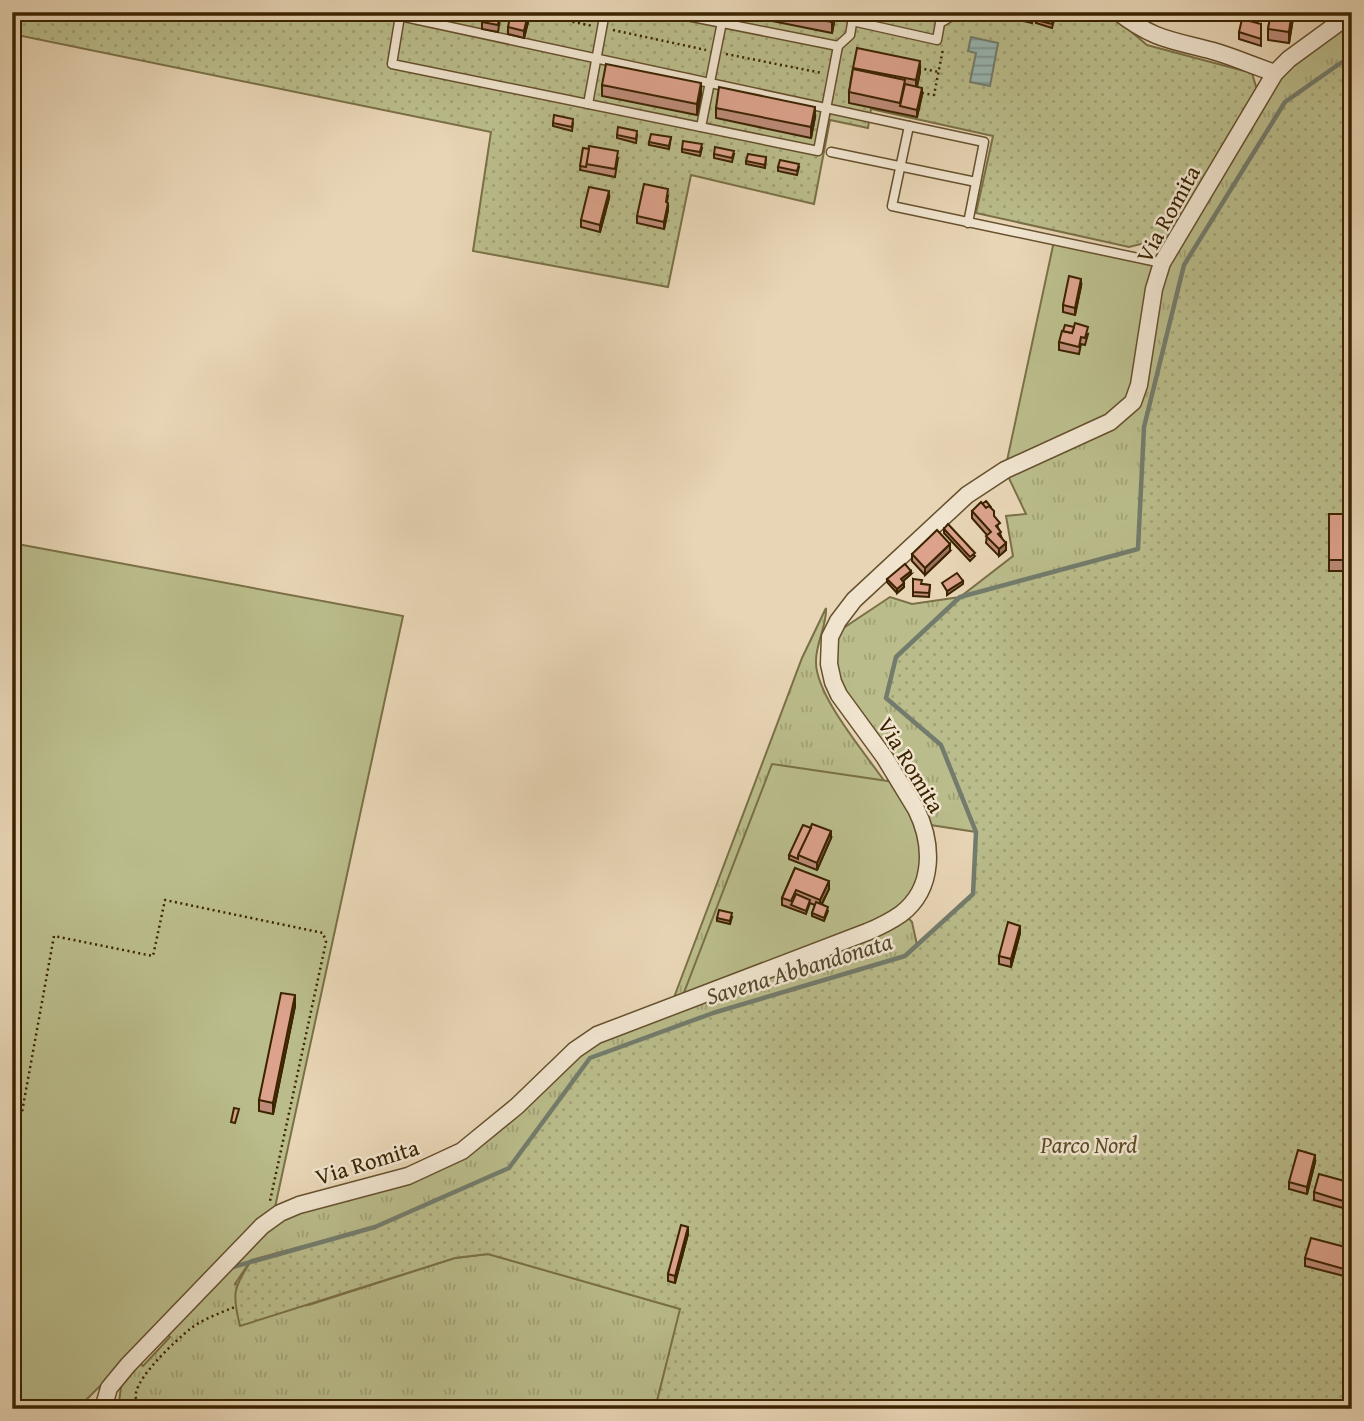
<svg xmlns="http://www.w3.org/2000/svg" width="1364" height="1421" font-family="'Gentium Book Plus',serif">
  <defs>
    <pattern id="grass-tufts" width="24" height="20" patternUnits="userSpaceOnUse" patternTransform="scale(1.75)"><rect width="24" height="20" fill="#babc8b"/><path d="M3 7l-1-3M5 7V3M7 7l1-3M15 17l-1-3M17 17v-4M19 17l1-3" fill="none" stroke="#a1a176"/></pattern>
    <pattern id="park-dots" width="8" height="8" patternUnits="userSpaceOnUse" patternTransform="scale(1.75)"><rect width="8" height="8" fill="#babc8b"/><path d="M2 2h.1M6 6h.1" fill="none" stroke="#a1a176" stroke-width="1.8" stroke-linecap="round"/></pattern>
    <pattern id="water-rules" width="6" height="5" patternUnits="userSpaceOnUse" patternTransform="scale(1.75)"><rect width="6" height="5" fill="#98b8b4"/><path d="M0 2.5h6" fill="none" stroke="#7d9590"/></pattern>
  </defs>
  <rect width="100%" height="100%" fill="#e8d5b5"/>
  <filter id="stains"><feTurbulence type="fractalNoise" baseFrequency=".00286" numOctaves="4"/><feColorMatrix values="0 0 0 0 .2 0 0 0 0 .09 0 0 0 0 .02 0 0 0 .5 -.17"/></filter>
  <radialGradient id="worn" r=".72"><stop offset=".6" stop-color="#630" stop-opacity="0"/><stop offset="1" stop-color="#630" stop-opacity=".3"/></radialGradient>
  <!-- grass -->
  <g fill="url(#grass-tufts)" stroke="#7a7046" stroke-width="2">
    <polygon points="1352,13 1352,62 1342,62 1285,102 1184,265 1144,427 1138,549 960,597 886,698 941,745 976,832 924,824 839,695 830,637 890,597 912,604 960,597 1013,556 1006,516 1026,514 1005,470 1154,289 1275,73"/>
    <path d="M826 608C827 626 816 642 816 661 815 695 865 753 885 782L700 988 673 1000 802 658Z"/>
    <polygon points="903,912 912,922 917,945 905,956 713,1013 590,1058 509,1168 375,1227 251,1260 235,1284 309,1305 455,1258 488,1254 681,1309 655,1409 118,1409 121,1387 140,1363 143,1366 170,1337 166,1333 262,1226 436,1165 575,1050"/>
  </g>
  <!-- park -->
  <g fill="url(#park-dots)" stroke="#7a7046" stroke-width="2">
    <polygon points="12,12 1108,12 1147,45 1252,73 1257,90 1173,236 1129,247 976,213 993,136 871,109 868,128 830,120 814,204 691,175 668,287 473,251 491,132 12,34"/>
    <path d="M1342 62H1352V1409H655L680 1309 488 1254 455 1258 240 1326C232 1294 233 1288 251 1261L375 1227 509 1168 590 1058 713 1013 905 956 973 894 976 832 941 745 886 698 896 657 960 597 1138 549 1144 427 1184 265 1285 102Z"/>
  </g>
  <!-- garden -->
  <g fill="#babc8b" stroke="#7a7046" stroke-width="2">
    <polygon points="1054,241 1162,263 1133,402 1005,470"/>
    <polygon points="12,543 403,616 274,1212 77,1409 12,1409"/>
    <polygon points="772,764 901,783 929,857 907,907 680,1003"/>
  </g>
  <!-- water -->
  <polygon fill="url(#water-rules)" stroke="#737c6c" stroke-width="2" points="971,37 998,43 990,86 970,82 976,53 968,51"/>
  <g fill="none" stroke-linecap="round" stroke-linejoin="round">
    <!-- stream -->
    <polyline stroke="#737c6c" stroke-width="4.5" points="233,1267 375,1227 509,1168 590,1058 713,1013 905,956 973,894 976,832 941,745 886,698 896,657 960,597 1138,549 1144,427 1184,265 1285,102 1342,62 1352,62"/>
    <!-- lane casing -->
    <g stroke="#66502d" stroke-width="11">
      <g id="lane">
        <polyline points="401,12 400,16 909,126"/>
        <polyline points="400,16 392,64 818,151 838,46 667,12"/>
        <polyline points="852,21 937,40 940,23 950,17 951,12"/>
        <polyline points="838,46 850,35 854,12"/>
        <polyline points="588,104 605,12"/>
        <polyline points="701,127 724,12"/>
        <polyline points="831,152 976,182"/>
        <polyline points="968,223 984,142 909,126 892,206 1162,263"/>
      </g>
    </g>
    <!-- street casing -->
    <g stroke="#66502d" stroke-width="19">
      <g id="street">
        <path d="M1118 12C1154 40 1172 40 1213 51 1234 57 1254 66 1275 73"/>
        <path d="M103 1409 109 1388 128 1365 262 1226 280 1213 299 1205 408 1176 462 1151 517 1106 575 1050 597 1035 867 932C879 927 891 921 901 914 935 888 933 843 916 809L885 758 839 695 833 682 829 664 830 637 838 621 854 600 967 495 1005 470 1110 422 1133 402 1139 385 1154 289 1162 263 1275 73 1289 59 1352 13"/>
      </g>
    </g>
    <!-- path -->
    <g stroke="#3b2300" stroke-width="2.5" stroke-dasharray="2 3.5" stroke-linecap="butt">
      <polyline points="524,12 593,26"/>
      <polyline points="613,30 706,50"/>
      <polyline points="726,54 822,73"/>
      <polyline points="919,68 939,72"/>
      <polyline points="922,93 934,95 943,49"/>
      <polyline points="12,1110 22,1112 54,936 153,956 165,900 323,933 326,942 270,1201"/>
      <path d="M140 1409C137 1403 135 1399 136 1393 139 1375 175 1341 190 1329 203 1319 220 1313 235 1307"/>
    </g>
    <!-- lane -->
    <use href="#lane" stroke="#f0e4cf" stroke-width="8"/>
    <!-- street -->
    <use href="#street" stroke="#f0e4cf" stroke-width="16"/>
  </g>
  <!-- wall -->
  <g fill="#bd8b78" stroke="#3b2300" stroke-width="2">
    <polygon points="501,12 498,32 482,29 482,22"/>
    <polygon points="737,12 836,12 832,33 737,14"/>
    <polygon points="994,12 1012,12 1010,18 994,14"/>
    <polygon points="1271,12 1294,12 1289,43 1268,40 1268,29"/>
    <polygon points="1015,15 1034,15 1032,23 1015,19"/>
    <polygon points="1036,20 1054,20 1052,28 1036,23"/>
    <polygon points="528,22 524,38 508,34 508,27"/>
    <polygon points="1261,24 1261,46 1239,39 1239,32"/>
    <polygon points="853,68 920,72 917,86 922,95 917,117 849,103 849,92"/>
    <polygon points="602,85 701,94 697,115 602,96"/>
    <polygon points="716,108 815,117 811,138 716,118"/>
    <polygon points="553,123 573,123 572,131 553,126"/>
    <polygon points="617,135 637,135 636,143 617,138"/>
    <polygon points="671,137 669,149 649,145 649,142"/>
    <polygon points="583,148 618,158 615,177 580,170"/>
    <polygon points="702,148 700,156 682,152 682,149"/>
    <polygon points="714,154 734,154 732,162 714,158"/>
    <polygon points="766,157 765,168 746,164 746,161"/>
    <polygon points="778,167 799,167 797,175 778,171"/>
    <polygon points="668,196 667,202 668,210 664,229 637,223 637,216"/>
    <polygon points="609,198 600,232 581,227 581,220"/>
    <polygon points="1081,286 1075,315 1063,312 1063,305"/>
    <polygon points="1088,334 1085,345 1081,344 1079,354 1059,350 1059,342"/>
    <polygon points="972,511 994,516 1006,550 999,556 986,543 987,535 972,518"/>
    <rect x="1329" y="514" width="23" height="57"/>
    <polygon points="944,529 975,556 970,561 944,533"/>
    <polygon points="950,551 925,575 912,561 912,554"/>
    <polygon points="911,574 903,581 904,587 897,593 887,582 887,579"/>
    <polygon points="913,579 922,584 930,585 929,597 913,596"/>
    <polygon points="831,838 817,870 789,859 789,855"/>
    <polygon points="795,868 829,889 822,904 828,911 824,921 812,916 812,913 815,905 810,903 806,914 782,905 782,898"/>
    <polygon points="732,917 730,924 717,921 717,918"/>
    <polygon points="1020,933 1011,967 999,964 999,956"/>
    <polygon points="295,1006 273,1114 259,1111 259,1100"/>
    <polygon points="1315,1162 1307,1194 1289,1189 1289,1182"/>
    <polygon points="1348,1190 1343,1208 1314,1200 1314,1192"/>
    <polygon points="688,1234 675,1283 668,1281 668,1274"/>
    <polygon points="1349,1255 1344,1276 1305,1266 1305,1258"/>
  </g>
  <!-- shaded-wall -->
  <g fill="#9a7162" stroke="#3b2300" stroke-width="2">
    <polygon points="834,12 836,12 832,33 832,22"/>
    <polygon points="1292,12 1294,12 1289,43 1289,32"/>
    <polygon points="528,14 528,22 524,38 524,31"/>
    <polygon points="920,61 920,72 916,91 916,80"/>
    <polygon points="701,83 701,94 697,115 697,104"/>
    <polygon points="922,88 922,95 917,117 917,110"/>
    <polygon points="815,107 815,117 811,138 811,127"/>
    <polygon points="609,191 609,198 600,232 600,225"/>
    <polygon points="668,203 668,210 664,229 664,222"/>
    <polygon points="1081,279 1081,286 1075,315 1075,308"/>
    <polygon points="1006,543 1006,550 999,556 999,549"/>
    <polygon points="950,544 950,551 925,575 925,568"/>
    <polygon points="911,571 911,574 901,583 901,579"/>
    <polygon points="963,581 963,584 947,595 947,591"/>
    <polygon points="904,583 904,587 897,593 897,589"/>
    <polygon points="831,831 831,838 817,870 817,863"/>
    <polygon points="829,881 829,889 820,907 820,900"/>
    <polygon points="1020,926 1020,933 1011,967 1011,959"/>
    <polygon points="295,995 295,1006 273,1114 273,1103"/>
    <polygon points="1315,1155 1315,1162 1307,1194 1307,1187"/>
    <polygon points="1348,1182 1348,1190 1343,1208 1343,1201"/>
    <polygon points="688,1227 688,1234 675,1283 675,1276"/>
    <polygon points="1349,1248 1349,1255 1344,1276 1344,1269"/>
  </g>
  <!-- building -->
  <g fill="#dca28c" stroke="#3b2300" stroke-width="2">
    <polygon points="484,12 500,12 498,25 482,22"/>
    <polygon points="511,12 519,12 528,14 524,31 508,27"/>
    <polygon points="782,12 834,12 832,22"/>
    <polygon points="1016,12 1033,12 1032,19 1015,15"/>
    <polygon points="1038,12 1054,16 1052,24 1036,20"/>
    <polygon points="1271,12 1292,12 1289,32 1268,29"/>
    <polygon points="1242,19 1261,24 1261,39 1239,32"/>
    <polygon points="857,48 920,61 916,80 853,68"/>
    <polygon points="606,64 701,83 697,104 602,85"/>
    <polygon points="853,69 905,80 900,103 849,92"/>
    <polygon points="905,84 922,88 917,110 900,106"/>
    <polygon points="719,87 815,107 811,127 716,108"/>
    <polygon points="554,115 573,119 572,127 553,123"/>
    <polygon points="618,127 637,131 636,139 617,135"/>
    <polygon points="651,134 671,137 669,146 649,142"/>
    <polygon points="683,141 702,144 700,152 682,149"/>
    <polygon points="589,146 618,151 615,169 586,164"/>
    <polygon points="715,147 734,151 732,158 714,154"/>
    <polygon points="583,148 589,149 586,167 580,166"/>
    <polygon points="748,154 766,157 765,165 746,161"/>
    <polygon points="780,160 799,164 797,171 778,167"/>
    <polygon points="644,184 668,189 666,202 668,203 664,222 637,216"/>
    <polygon points="589,187 609,191 600,225 581,220"/>
    <polygon points="1069,276 1081,279 1075,308 1063,305"/>
    <polygon points="1075,323 1088,327 1085,338 1081,337 1079,347 1059,342 1062,331 1072,333"/>
    <polygon points="1065,325 1074,327 1072,333 1063,331"/>
    <polygon points="986,501 991,507 991,508 989,506 986,508 982,504"/>
    <polygon points="981,502 986,508 989,506 994,511 994,516 1000,523 996,526 1001,532 998,534 1006,543 999,549 986,536 991,532 972,511"/>
    <rect x="1329" y="514" width="23" height="46"/>
    <polygon points="948,524 975,553 970,557 944,529"/>
    <polygon points="937,530 950,544 925,568 912,554"/>
    <polygon points="905,564 911,571 901,579 904,583 897,589 887,579"/>
    <polygon points="957,573 963,581 947,591 942,583"/>
    <polygon points="913,579 922,580 921,584 930,585 929,593 913,592"/>
    <polygon points="812,824 831,831 817,863 798,855"/>
    <polygon points="803,825 811,828 798,855 798,859 789,855"/>
    <polygon points="795,868 829,881 820,900 796,890 791,901 782,898"/>
    <polygon points="796,894 810,900 806,911 791,905"/>
    <polygon points="816,902 828,907 824,918 812,913"/>
    <polygon points="719,910 732,913 730,921 717,918"/>
    <polygon points="1008,922 1020,926 1011,959 999,956"/>
    <polygon points="281,993 295,995 273,1103 259,1100"/>
    <polygon points="234,1108 239,1109 235,1123 231,1122"/>
    <polygon points="1298,1150 1315,1155 1307,1187 1289,1182"/>
    <polygon points="1319,1174 1348,1182 1343,1201 1314,1192"/>
    <polygon points="681,1225 688,1227 675,1276 668,1274"/>
    <polygon points="1311,1238 1349,1248 1344,1269 1305,1258"/>
  </g>
  <g text-anchor="middle" stroke-width="5" stroke-linejoin="round" paint-order="stroke">
    <!-- street labels -->
    <g font-size="23" fill="#3b2300" stroke="#f0e4cf">
      <text transform="translate(1168 214) rotate(-61)" y="8">Via Romita</text>
      <text transform="translate(911 765) rotate(59)" y="8">Via Romita</text>
      <text transform="translate(367 1162) rotate(-17)" y="8">Via Romita</text>
    </g>
    <!-- park labels -->
    <g font-size="23" font-style="italic" fill="#5b4923" stroke="#f0e4cf">
      <text x="1089" y="1153">Parco Nord</text>
    </g>
    <!-- water labels -->
    <g font-size="24" font-style="italic" fill="#52482d" stroke="#f0e4cf">
      <text transform="translate(799 969) rotate(-17)" y="8">Savena Abbandonata</text>
    </g>
  </g>
  <!-- margin -->
  <rect width="1364" height="1421" fill="none" stroke="#e8d5b5" stroke-width="42"/>
  <rect x="14" y="14" width="1336" height="1393" fill="none" stroke="#3b2300" stroke-width="3.5"/>
  <rect x="21" y="21" width="1322" height="1379" fill="none" stroke="#3b2300" stroke-width="2"/>
  <rect width="100%" height="100%" filter="url(#stains)"/>
  <rect width="100%" height="100%" fill="url(#worn)"/>
</svg>
